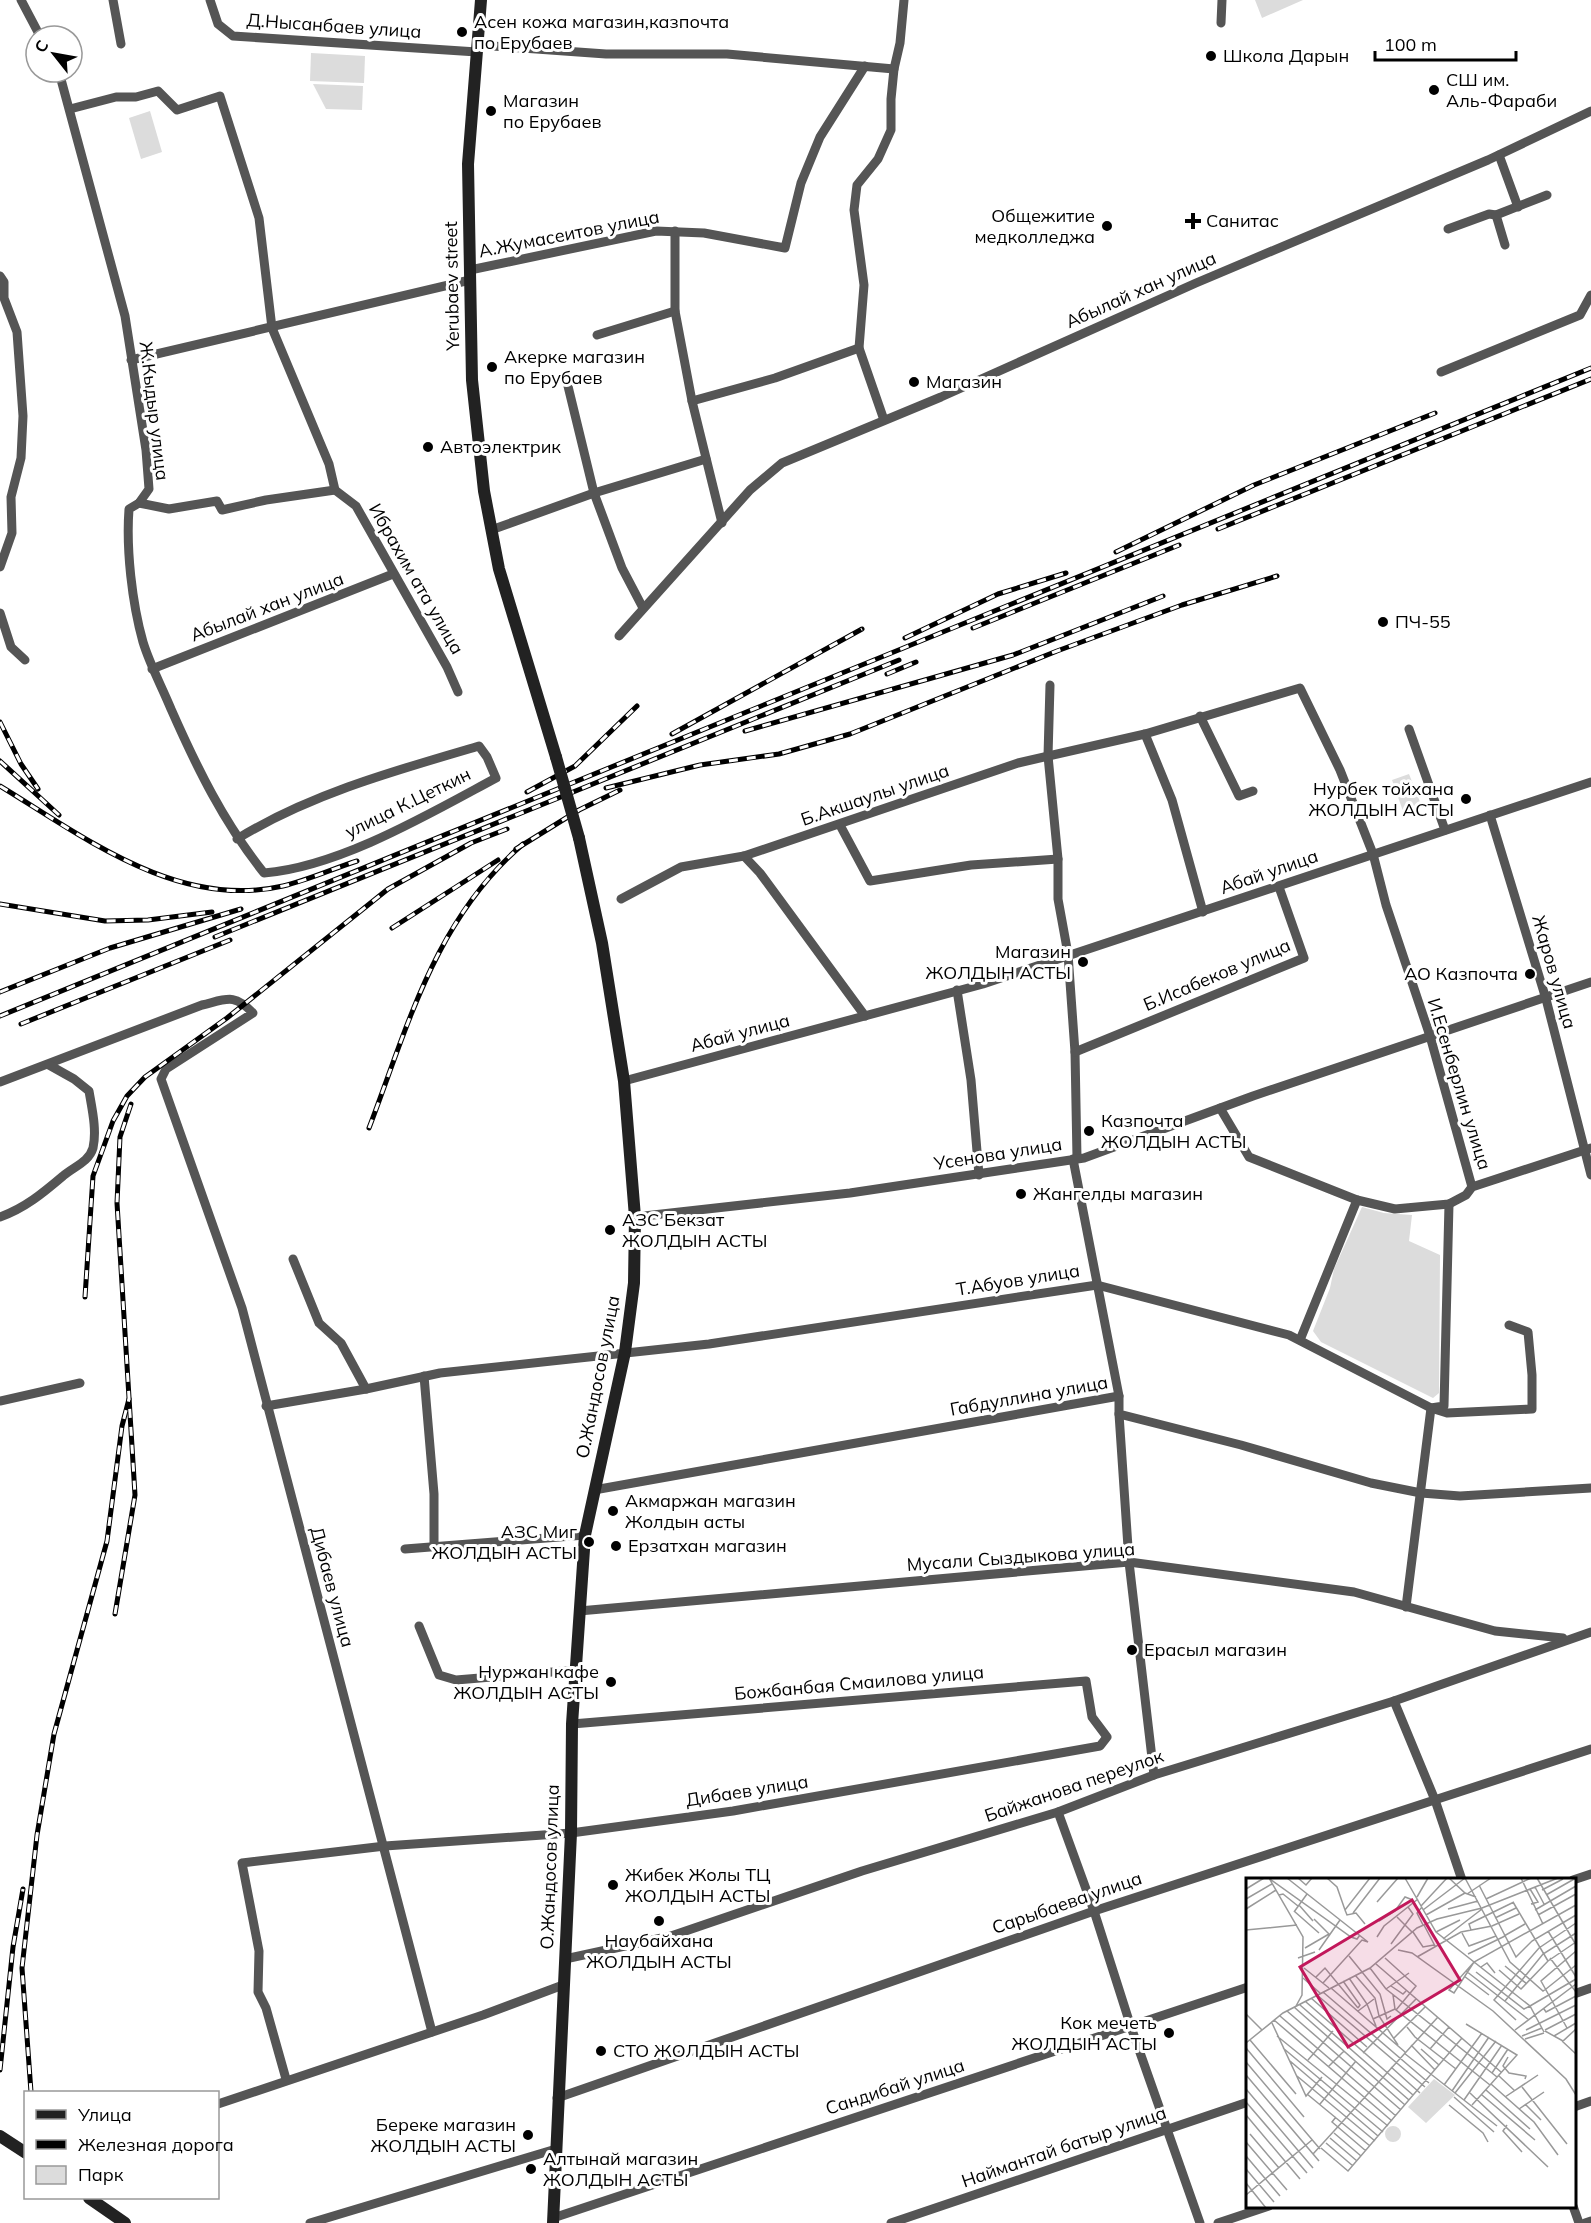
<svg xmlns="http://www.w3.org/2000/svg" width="1591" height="2223" font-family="Mulish,sans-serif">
  <rect width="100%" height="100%" fill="#fff"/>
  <!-- green -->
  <g fill="#dcdcdc">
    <polygon points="1255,0 1303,0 1262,18"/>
    <polygon points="311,53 365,56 364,83 310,81"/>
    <polygon points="313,84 363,86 362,110 326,109"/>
    <polygon points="150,111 162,152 141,159 129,118"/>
    <polygon points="1409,774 1422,807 1404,814 1392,780"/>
    <polygon points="1362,1207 1384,1213 1412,1215 1409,1241 1440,1255 1439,1393 1433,1398 1321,1342 1313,1331 1330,1288 1334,1269"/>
  </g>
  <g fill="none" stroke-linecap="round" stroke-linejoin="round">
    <!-- street -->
    <g stroke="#555" stroke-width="9">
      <polyline points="21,0 40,36"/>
      <polyline points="113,0 121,44"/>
      <polyline points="210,0 218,24 233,36 477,52"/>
      <polyline points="1221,23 1222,0"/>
      <polyline points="478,45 606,54 727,54 894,69"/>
      <path d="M59 72 125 316 146 450 149 489 139 503 129 509C126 549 132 603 143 642 150 665 162 687 171 709 197 768 224 823 264 873 339 867 429 814 496 778L487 757 479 746C397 770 310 794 237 839"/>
      <polyline points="70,109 116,97 136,97 158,91 177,110 220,96 259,218 272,328 329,464 335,490 356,506 447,667 458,692"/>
      <polyline points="1499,155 1518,207"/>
      <polyline points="1448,229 1489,214 1496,215"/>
      <polyline points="675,231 675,311 692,401 722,523"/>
      <polyline points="1505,245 1496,215 1547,195"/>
      <polyline points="470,270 656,231 704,233 785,248 801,183 820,137 865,66"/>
      <polyline points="0,276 4,282 4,298 17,332 23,416 21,458 11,497 12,533 0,567"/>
      <polyline points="597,335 675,311"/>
      <polyline points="131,360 470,280"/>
      <polyline points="1441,372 1580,315 1591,295"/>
      <polyline points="566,378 594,493 622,568 643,608"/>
      <polyline points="692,401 775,378 859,348"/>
      <polyline points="884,420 859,348 864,285 854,210 857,185 878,159 891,130 891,99 894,69 900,43 904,0"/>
      <polyline points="139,503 169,509 217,501 222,510 266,500 335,490"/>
      <polyline points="491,530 594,493 706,459"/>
      <polyline points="0,613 11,647 25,660"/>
      <polyline points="619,636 750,490 782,463 941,397 1196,283 1488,160 1591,111"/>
      <polyline points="152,669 393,574"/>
      <polyline points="1050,685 1048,756 1058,859 1058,899 1068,954 1075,1052 1077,1158"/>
      <polyline points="1200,716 1239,796 1253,791"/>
      <polyline points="1409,729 1445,830"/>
      <polyline points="1145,734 1172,800 1203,912"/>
      <polyline points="1490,815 1546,999 1591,1175"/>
      <polyline points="840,825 870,881 971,865 1058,859"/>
      <polyline points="744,856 760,873 865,1016"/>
      <polyline points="621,899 681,867 744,856 1018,763 1145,734 1300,688 1340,770 1373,854 1386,905 1430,1036 1472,1187"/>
      <polyline points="957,990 971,1080 979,1175"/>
      <polyline points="1075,1052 1304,958 1279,887"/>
      <polyline points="624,1081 983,984 1591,782"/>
      <path d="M0 1082 202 1005C227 999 234 993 253 1013L166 1069 161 1079 242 1308 432 2032"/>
      <polyline points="1220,1108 1249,1157 1357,1200 1395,1209 1449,1204 1466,1195 1472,1187 1591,1148"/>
      <polyline points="1073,1159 1119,1396"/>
      <path d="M0 1217C25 1208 43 1193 63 1176 73 1167 89 1162 93 1148 97 1130 92 1109 89 1091L74 1079 49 1065"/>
      <polyline points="635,1217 850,1193 1084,1158 1253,1096 1591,982"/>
      <polyline points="293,1259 319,1323 341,1343 366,1389"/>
      <polyline points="1300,1340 1357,1200"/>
      <polyline points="424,1376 434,1494 434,1547"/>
      <polyline points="0,1401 80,1383"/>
      <polyline points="266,1406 366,1389 440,1373 709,1344 1097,1285 1289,1335 1431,1408 1447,1413 1532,1409 1532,1375 1528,1332 1509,1325"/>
      <polyline points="1119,1414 1129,1562 1154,1775"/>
      <polyline points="594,1490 1119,1396 1119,1414 1241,1445 1371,1483 1421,1493 1460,1496 1591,1488"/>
      <polyline points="405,1549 585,1535"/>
      <polyline points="1406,1607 1431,1408 1444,1406 1449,1204"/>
      <polyline points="579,1611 1129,1562 1354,1592 1495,1631 1563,1638"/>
      <polyline points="419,1626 439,1675 456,1680 576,1670"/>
      <polyline points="1394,1701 1435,1800 1462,1880"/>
      <polyline points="1058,1812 1094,1911 1131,2027 1200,2223"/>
      <polyline points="1573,1880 1591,1874"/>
      <polyline points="565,1959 671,1936 862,1871 1058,1812 1154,1775 1394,1701 1591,1632"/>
      <polyline points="1574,1994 1591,1988"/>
      <polyline points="286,2079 266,2008 258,1992 259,1951 242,1863 385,1846 571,1833 733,1811 1100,1746 1107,1737 1092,1717 1086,1681 572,1724"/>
      <polyline points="557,2098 1094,1911 1591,1749"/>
      <polyline points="218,2104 483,2015 563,1985"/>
      <polyline points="1574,2107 1591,2101"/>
      <polyline points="1573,2206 1579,2223"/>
      <polyline points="553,2218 1248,1987"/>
      <polyline points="310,2223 556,2149"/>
      <polyline points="891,2223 1248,2102"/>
      <polyline points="1218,2223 1269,2206"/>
      <polyline points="1585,2223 1591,2221"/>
    </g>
    <!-- secondary -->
    <g stroke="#222" stroke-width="12">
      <polyline points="481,0 468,164 472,380 484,491 499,569 556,757"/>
      <polyline points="0,2136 26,2153"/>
      <polyline points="89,2198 125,2223"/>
      <polyline points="553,2223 571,1833 572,1724 585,1535 625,1352 634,1283 635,1217 624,1081 602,943 579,838"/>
    </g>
    <!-- rail casing -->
    <g stroke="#000" stroke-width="5">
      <g id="rail">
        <polyline points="1218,529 1591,379"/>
        <polyline points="1116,552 1254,485 1435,413"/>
        <polyline points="973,628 1179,545"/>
        <polyline points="905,638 998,594 1066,573"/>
        <polyline points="887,674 916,662"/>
        <polyline points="0,722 21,764 38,789"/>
        <polyline points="745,731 1013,655 1163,596"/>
        <polyline points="672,734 862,629"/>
        <polyline points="0,761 59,815"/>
        <path d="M0 786C84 837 178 910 283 886 308 880 332 869 357 861"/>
        <polyline points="606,788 700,765 779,754 850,734 1057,651 1182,605 1277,576"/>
        <polyline points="527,792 575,766 637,706"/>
        <polyline points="516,849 579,810 620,790"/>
        <polyline points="0,904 105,921 148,920 212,912"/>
        <polyline points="392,928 498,860"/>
        <polyline points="215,937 899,660"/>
        <polyline points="0,992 110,948 241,909"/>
        <polyline points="0,1016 1591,368"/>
        <polyline points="21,1024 230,940"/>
        <path d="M369 1128C409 1023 435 920 523 844"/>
        <polyline points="85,1297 93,1176 113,1121 127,1096 145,1077 227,1018 388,889 471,843 507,829"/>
        <polyline points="115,1614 135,1495 117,1203 120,1137 131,1104"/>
        <polyline points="0,2070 13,1947 23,1889"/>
        <polyline points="31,2092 22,1968 37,1835 54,1734 107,1541 122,1426 129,1399"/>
      </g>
    </g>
    <!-- rail -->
    <use href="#rail" stroke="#fff" stroke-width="3" stroke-dasharray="9" stroke-linecap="butt"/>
    <!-- secondary-bridge -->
    <polyline stroke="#222" stroke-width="12" points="556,757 579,838"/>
  </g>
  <!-- markers -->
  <g fill="#000" stroke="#fff" stroke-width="2">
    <circle cx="462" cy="32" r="6"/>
    <circle cx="1211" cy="56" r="6"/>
    <circle cx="1434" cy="90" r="6"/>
    <circle cx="491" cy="111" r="6"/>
    <path d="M1190 212h6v6h6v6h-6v6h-6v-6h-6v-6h6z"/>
    <circle cx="1107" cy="226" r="6"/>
    <circle cx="492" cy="367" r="6"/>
    <circle cx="914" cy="382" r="6"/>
    <circle cx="428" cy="447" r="6"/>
    <circle cx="1383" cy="622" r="6"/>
    <circle cx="1466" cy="799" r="6"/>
    <circle cx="1083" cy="962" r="6"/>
    <circle cx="1530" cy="974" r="6"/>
    <circle cx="1089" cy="1131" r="6"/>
    <circle cx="1021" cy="1194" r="6"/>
    <circle cx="610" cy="1230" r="6"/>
    <circle cx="613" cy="1511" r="6"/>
    <circle cx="589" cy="1542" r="6"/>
    <circle cx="616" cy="1546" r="6"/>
    <circle cx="1132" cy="1650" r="6"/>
    <circle cx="611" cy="1682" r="6"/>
    <circle cx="613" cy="1885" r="6"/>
    <circle cx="659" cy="1921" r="6"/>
    <circle cx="1169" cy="2033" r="6"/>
    <circle cx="601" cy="2051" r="6"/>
    <circle cx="528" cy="2135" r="6"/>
    <circle cx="531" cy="2169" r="6"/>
  </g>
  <g text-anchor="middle" stroke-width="6" stroke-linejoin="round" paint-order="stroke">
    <!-- poi labels -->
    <g font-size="18" fill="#000" stroke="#fff" text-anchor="start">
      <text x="474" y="28">Асен кожа магазин,казпочта<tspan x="474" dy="21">по Ерубаев</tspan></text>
      <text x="1223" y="62">Школа Дарын</text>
      <text x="1446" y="86">СШ им.<tspan x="1446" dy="21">Аль-Фараби</tspan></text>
      <text x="503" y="107">Магазин<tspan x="503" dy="21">по Ерубаев</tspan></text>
      <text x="1095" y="222" text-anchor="end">Общежитие<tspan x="1095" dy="21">медколледжа</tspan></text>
      <text x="1206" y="227">Санитас</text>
      <text x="504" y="363">Акерке магазин<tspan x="504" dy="21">по Ерубаев</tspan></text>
      <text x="926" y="388">Магазин</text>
      <text x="440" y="453">Автоэлектрик</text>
      <text x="1395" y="628">ПЧ-55</text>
      <text x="1454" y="795" text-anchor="end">Нурбек тойхана<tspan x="1454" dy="21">ЖОЛДЫН АСТЫ</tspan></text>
      <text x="1071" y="958" text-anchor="end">Магазин<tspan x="1071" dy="21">ЖОЛДЫН АСТЫ</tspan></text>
      <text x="1518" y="980" text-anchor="end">АО Казпочта</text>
      <text x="1101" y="1127">Казпочта<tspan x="1101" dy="21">ЖОЛДЫН АСТЫ</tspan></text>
      <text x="1033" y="1200">Жангелды магазин</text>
      <text x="622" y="1226">АЗС Бекзат<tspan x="622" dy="21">ЖОЛДЫН АСТЫ</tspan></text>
      <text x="625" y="1507">Акмаржан магазин<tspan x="625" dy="21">Жолдын асты</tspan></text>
      <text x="577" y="1538" text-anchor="end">АЗС Миг<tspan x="577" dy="21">ЖОЛДЫН АСТЫ</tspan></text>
      <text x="628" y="1552">Ерзатхан магазин</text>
      <text x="1144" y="1656">Ерасыл магазин</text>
      <text x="599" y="1678" text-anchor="end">Нуржан кафе<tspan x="599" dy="21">ЖОЛДЫН АСТЫ</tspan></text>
      <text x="625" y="1881">Жибек Жолы ТЦ<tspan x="625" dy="21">ЖОЛДЫН АСТЫ</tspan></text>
      <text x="659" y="1947" text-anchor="middle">Наубайхана<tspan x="659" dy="21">ЖОЛДЫН АСТЫ</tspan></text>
      <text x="1157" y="2029" text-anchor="end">Кок мечеть<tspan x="1157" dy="21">ЖОЛДЫН АСТЫ</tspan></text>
      <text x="613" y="2057">СТО ЖОЛДЫН АСТЫ</text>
      <text x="516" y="2131" text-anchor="end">Береке магазин<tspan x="516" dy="21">ЖОЛДЫН АСТЫ</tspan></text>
      <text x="543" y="2165">Алтынай магазин<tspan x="543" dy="21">ЖОЛДЫН АСТЫ</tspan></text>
    </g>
    <!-- street labels -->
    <g font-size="18" fill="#000" stroke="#fff">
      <text transform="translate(334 26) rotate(4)" y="6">Д.Нысанбаев улица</text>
      <text transform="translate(569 234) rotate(-11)" y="6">А.Жумасеитов улица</text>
      <text transform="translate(452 286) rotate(-91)" y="6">Yerubaev street</text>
      <text transform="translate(1141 290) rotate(-24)" y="6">Абылай хан улица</text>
      <text transform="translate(154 411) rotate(83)" y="6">Ж.Кыдыр улица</text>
      <text transform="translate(416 579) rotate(60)" y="6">Ибрахим ата улица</text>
      <text transform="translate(267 607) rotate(-21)" y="6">Абылай хан улица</text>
      <text transform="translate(875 795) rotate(-19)" y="6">Б.Акшаулы улица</text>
      <text transform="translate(408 803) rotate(-26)" y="6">улица К.Цеткин</text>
      <text transform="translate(1269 872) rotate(-19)" y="6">Абай улица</text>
      <text transform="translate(1554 972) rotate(74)" y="6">Жаров улица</text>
      <text transform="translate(1217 975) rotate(-23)" y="6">Б.Исабеков улица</text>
      <text transform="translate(740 1033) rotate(-15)" y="6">Абай улица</text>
      <text transform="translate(1459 1084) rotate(73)" y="6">И.Есенберлин улица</text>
      <text transform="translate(998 1154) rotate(-9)" y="6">Усенова улица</text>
      <text transform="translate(1018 1280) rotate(-9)" y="6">Т.Абуов улица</text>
      <text transform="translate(598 1377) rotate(-79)" y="6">О.Жандосов улица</text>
      <text transform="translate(1029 1396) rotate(-10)" y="6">Габдуллина улица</text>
      <text transform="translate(1021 1557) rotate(-4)" y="6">Мусали Сыздыкова улица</text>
      <text transform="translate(332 1587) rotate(75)" y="6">Дибаев улица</text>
      <text transform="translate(859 1683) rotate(-5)" y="6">Божбанбая Смаилова улица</text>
      <text transform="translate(1074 1786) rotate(-19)" y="6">Байжанова переулок</text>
      <text transform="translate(747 1791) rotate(-9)" y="6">Дибаев улица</text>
      <text transform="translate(550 1867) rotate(-88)" y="6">О.Жандосов улица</text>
      <text transform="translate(1067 1903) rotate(-19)" y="6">Сарыбаева улица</text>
      <text transform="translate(895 2087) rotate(-18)" y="6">Сандибай улица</text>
      <text transform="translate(1064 2147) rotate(-19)" y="6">Наймантай батыр улица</text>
    </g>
  </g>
  <!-- overview -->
  <g transform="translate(1246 1878)">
    <rect width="330" height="330" fill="#fff"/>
    <path d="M188 201 209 217 180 245 162 229ZM139 256a8 8 0 1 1 16 0a8 8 0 1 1-16 0Z" fill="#dcdcdc"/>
    <path fill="none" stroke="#999" stroke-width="1.5" d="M23 0 57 59 56 117 50 128M41 0 122 64 116 62 77 105M52 0 60 7 66 0M81 0 91 9 99 32 124 0M159 0 190 54 284 128 298 154M203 0 219 15 230 19M219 0 264 84 297 113 300 111M275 0 297 46M291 0 330 67M24 1 105 59 111 61 114 57M233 7 270 79 286 63 330 37M289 9 298 26M0 11 18 0M284 11 292 24 285 26M296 12 317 1M221 16 245 0M33 17 37 16 52 28M300 17 330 0M171 19 182 0M0 21 26 6M240 21 285 0M131 24 152 0M267 24 302 83M53 27 67 43M175 28 201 0M176 29 171 35 177 47M0 31 30 12M202 31 232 23M99 32 101 37 110 35 119 46M177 32 219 0M289 32 330 8M48 33 73 55M48 34 61 16M107 35 134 0M180 37 219 15M292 37 330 16M151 39 166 54M249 40 270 30M68 41 84 57M133 43 149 33 159 19 167 22M178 47 189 68M0 52 51 47M225 52 223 46 268 24M302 53 330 99M167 54 177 69 188 67M190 54 214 42M216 55 223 68 250 58M258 58 279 46M131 59 138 48 172 21M197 61 236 31M145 66 167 36 162 29M59 70 83 56M73 72 94 42M152 72 166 75 247 133 320 201 330 217M222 76 259 58M103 78 134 116 141 141 145 138M171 79 215 54 246 48 273 36M52 80 69 74M139 80 170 108 150 132M304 80 330 114M228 84 208 115 203 112 228 84 330 27M130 86 255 194M259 88 281 106M235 89 241 85 249 95M58 90 83 110M124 90 140 111 251 199M253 92 275 111 302 83 330 64M220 93 283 142M230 94 278 131 284 128M109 97 129 120 133 138 152 167M218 98 243 117M70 99 79 90 112 130M57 100 74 115M103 100 121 126 130 148M97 103 114 127 112 130M145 108 157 116 160 113M85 110 159 174M140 111 163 95M300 111 330 87M77 114 183 205M71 117 179 209M147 117 149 131 244 207M65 120 121 169M259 123 297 76 330 55M60 124 167 217M54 127 163 222M284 128 330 101M48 129 159 227M298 131 300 134 330 118M41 133 155 232M112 133 128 121M0 136 16 152M34 138 150 238M127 141 149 131M28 142 146 243M270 142 248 122 293 70 330 45M26 145 60 218 76 199M220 146 271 177 226 227M161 149 169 159 210 191M321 150 295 103 330 73M269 152 330 106M280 152 330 127M299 152 330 136M299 153 317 163 330 151M31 158 142 248M276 158 296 150M308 158 330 145M148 160 179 129M279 161 298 155M4 162 50 216M316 163 330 176M0 165 37 135 124 90 171 50 191 41 236 30 312 0M165 167 189 192M0 170 58 239M37 170 137 254M175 171 193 187M184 171 203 149M117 175 170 121M158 175 251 248M262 179 257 188 263 195 280 198 279 201M62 182 87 153M44 183 132 258M0 184 74 271M82 189 98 173M145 189 174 215M246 195 262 171M0 197 73 283M51 198 129 263M253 198 269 213M245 206 288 244 312 277M198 207 236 155M276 209 321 266M0 211 67 290M240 212 284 251M206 213 243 159M209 215 250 163M224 215 302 289M61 216 124 268M236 217 289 262M208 219 248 254M259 219 292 197M218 222 256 167M0 224 61 295M74 226 110 183M279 226 295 242M203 227 237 255 242 264M273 231 298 214M0 237 54 301M90 239 86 244 120 273M261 247 257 253 276 274M88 255 115 278M4 256 33 290M84 260 111 283M0 264 41 312M80 265 107 288M75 270 102 293 216 160M67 276 192 139M0 278 34 318M0 291 28 324M0 305 20 330M0 317 66 262"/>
    <path fill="#c2185b" fill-opacity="0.15" stroke="#c2185b" stroke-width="3" d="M166 22 214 102 102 169 54 89Z"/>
    <rect width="330" height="330" fill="none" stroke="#000" stroke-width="3"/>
  </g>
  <!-- legend -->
  <rect x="24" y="2091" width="195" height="108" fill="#ffffff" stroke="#999999" stroke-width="1.5"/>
  <rect x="36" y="2110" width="30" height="9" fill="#222222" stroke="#999999" stroke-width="1.5"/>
  <text x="78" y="2121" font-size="18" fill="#000000">Улица</text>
  <rect x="36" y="2140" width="30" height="9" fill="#000000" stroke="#999999" stroke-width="1.5"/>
  <text x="78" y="2151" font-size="18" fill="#000000">Железная дорога</text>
  <rect x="36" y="2166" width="30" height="18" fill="#dcdcdc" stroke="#999999" stroke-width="1.5"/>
  <text x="78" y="2181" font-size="18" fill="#000000">Парк</text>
  <!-- north arrow -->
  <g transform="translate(54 54) rotate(301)"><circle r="28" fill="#ffffff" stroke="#999999" stroke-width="1.5"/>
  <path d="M0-4.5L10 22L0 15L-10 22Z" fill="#000000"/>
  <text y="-9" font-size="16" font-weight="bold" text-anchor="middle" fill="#000000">С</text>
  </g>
  <!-- scale -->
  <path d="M1375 51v9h141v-9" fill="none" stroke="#000000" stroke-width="3"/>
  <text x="1384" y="51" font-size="18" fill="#000000" stroke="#ffffff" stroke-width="4.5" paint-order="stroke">100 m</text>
</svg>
